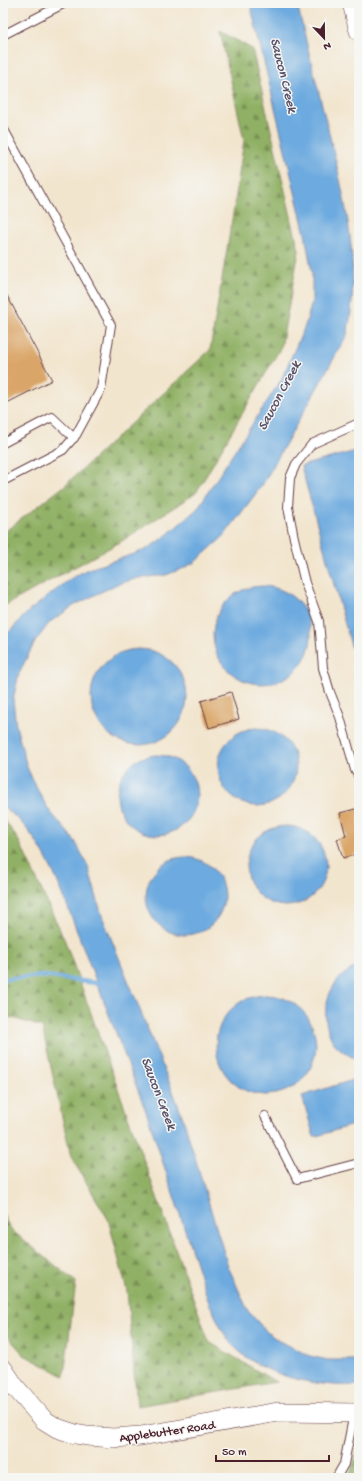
<svg xmlns="http://www.w3.org/2000/svg" width="362" height="1481" font-family="'Gochi Hand',sans-serif">
  <defs>
    <pattern id="forest-firs" width="22" height="20" patternUnits="userSpaceOnUse"><rect width="22" height="20" fill="#90b165"/><path d="M5 1l3.5 6h-7zM16 11l3.5 6h-7z" fill="#788f53"/></pattern>
  </defs>
  <rect width="100%" height="100%" fill="#f6f6f2"/>
  <filter id="ink" filterUnits="userSpaceOnUse"><feTurbulence type="fractalNoise" baseFrequency=".025" numOctaves="2"/><feDisplacementMap in="SourceGraphic" scale="8" xChannelSelector="R" yChannelSelector="G"/><feConvolveMatrix kernelMatrix="1 2 1 2 8 2 1 2 1" color-interpolation-filters="sRGB"/></filter>
  <filter id="wash" filterUnits="userSpaceOnUse"><feTurbulence type="fractalNoise" baseFrequency=".012" numOctaves="4" result="noise"/><feDisplacementMap in="SourceGraphic" scale="16" xChannelSelector="R" yChannelSelector="G"/><feGaussianBlur stdDeviation="0.9" result="paint"/><feColorMatrix in="noise" values="0 0 0 0 0 0 0 0 0 0 0 0 0 0 0 0 0 1.4 0 .05"/><feComposite in="paint" operator="in"/></filter>
  <g filter="url(#wash)">
    <rect width="100%" height="100%" fill="#f2e5ce"/>
    <!-- forest -->
    <g fill="url(#forest-firs)" stroke="#6d6848">
      <polygon points="220,31 252,49 299,251 281,347 196,493 122,541 4,606 3,610 3,533 63,487 210,350 235,202 244,140"/>
      <polygon points="3,818 19,841 65,941 209,1342 276,1382 137,1406 127,1291 108,1219 71,1157 42,1027 3,1015"/>
      <polygon points="3,1214 10,1229 76,1282 64,1376 24,1355 3,1331"/>
      <polygon points="359,1446 359,1478 349,1478"/>
    </g>
    <!-- water -->
    <g fill="#6daadf" stroke="#5c6485">
      <path d="M250 3H297C307 46 318 89 329 133 345 198 362 268 347 335L263 484 223 537 195 562 184 568 166 575 139 578 117 584 75 605 50 622 35 642 19 673 13 700 16 726 27 767 34 783 48 809 75 841 88 866 102 916 172 1089 183 1118 228 1266 248 1311 267 1332 279 1341 310 1356 328 1360H359V1385C319 1388 258 1376 231 1343 221 1332 216 1316 209 1303L147 1114 62 892C51 866 39 841 19 820 14 815 8 811 3 806V641L6 635 29 611 70 579 86 570 145 550 162 539 197 509 281 380 305 326 312 302V273L305 234Z"/>
      <polygon points="359,450 359,659 355,660 301,466"/>
      <circle cx="262" cy="635" r="49"/>
      <circle cx="139" cy="697" r="48"/>
      <circle cx="257" cy="767" r="39"/>
      <circle cx="157" cy="795" r="40"/>
      <circle cx="286" cy="866" r="40"/>
      <circle cx="185" cy="896" r="39"/>
      <path d="M359 966V1061C350 1056 341 1051 334 1043 316 1016 328 976 359 966Z"/>
      <circle cx="266" cy="1045" r="50"/>
      <polygon points="359,1078 359,1101 354,1102 359,1123 314,1137 302,1096"/>
    </g>
    <g fill="none" stroke-linecap="round" stroke-linejoin="round">
      <!-- stream -->
      <polyline stroke="#6daadf" stroke-width="4.5" points="3,979 44,976 103,984"/>
    </g>
    <g id="blocks">
      <!-- building -->
      <g fill="#daa567">
        <polygon points="3,288 52,380 3,405"/>
        <polygon points="231,692 239,719 209,728 201,701"/>
        <polygon points="359,808 359,853 343,858 337,839 346,836 340,813"/>
      </g>
    </g>
  </g>
  <g filter="url(#ink)">
    <use href="#blocks" fill-opacity="0" stroke="#633d43" stroke-width="1"/>
    <g fill="none" stroke-linecap="round" stroke-linejoin="round">
      <!-- service casing -->
      <g stroke="#633d43" stroke-width="10">
        <g id="service">
          <polyline points="3,35 65,3"/>
          <polyline points="3,128 111,325 101,389 76,435 63,450 3,481"/>
          <polyline points="359,423 312,444 296,464 290,478 288,507 294,538 305,583 319,621 323,668 330,692 340,717 355,770 359,777"/>
          <polyline points="3,443 52,417 74,438"/>
          <polyline points="265,1116 297,1179 359,1163"/>
          <polyline points="336,1478 344,1464 354,1413"/>
        </g>
      </g>
      <!-- tertiary casing -->
      <g stroke="#633d43" stroke-width="20">
        <g id="tertiary">
          <polyline points="352,3 359,31"/>
          <polyline points="3,1369 15,1387 44,1420 57,1428 75,1434 87,1436 113,1438 141,1436 278,1412 359,1413"/>
        </g>
      </g>
      <!-- service -->
      <use href="#service" stroke="#fff" stroke-width="8"/>
      <!-- tertiary -->
      <use href="#tertiary" stroke="#fff" stroke-width="19"/>
    </g>
  </g>
  <g text-anchor="middle" stroke-width="3" stroke-linejoin="round" paint-order="stroke">
    <!-- street labels -->
    <g font-size="13" fill="#4a1f2b" stroke="#f6f6f2">
      <text transform="translate(167 1430) rotate(-8)" y="5">Applebutter Road</text>
    </g>
    <!-- water labels -->
    <g font-size="14" font-style="italic" fill="#56506a" stroke="#f6f6f2">
      <text transform="translate(285 75) rotate(76)" y="5">Saucon Creek</text>
      <text transform="translate(278 395) rotate(-62)" y="5">Saucon Creek</text>
      <text transform="translate(160 1093) rotate(69)" y="5">Saucon Creek</text>
    </g>
  </g>
  <!-- margin -->
  <rect width="362" height="1481" fill="none" stroke="#f6f6f2" stroke-width="16"/>
  <!-- north arrow -->
  <g transform="translate(324 38) rotate(158)" stroke="#f6f6f2" stroke-width="3" paint-order="stroke">
  <path d="M0-3L7 15L0 10L-7 15Z" fill="#4a1f2b"/>
  <text y="-6" font-size="11" font-weight="bold" text-anchor="middle" fill="#4a1f2b">N</text>
  </g>
  <!-- scale -->
  <path d="M216 1455v6h113v-6" fill="none" stroke="#4a1f2b" stroke-width="2"/>
  <text x="222" y="1455" font-size="12" fill="#4a1f2b" stroke="#f6f6f2" stroke-width="3" paint-order="stroke">50 m</text>
</svg>
